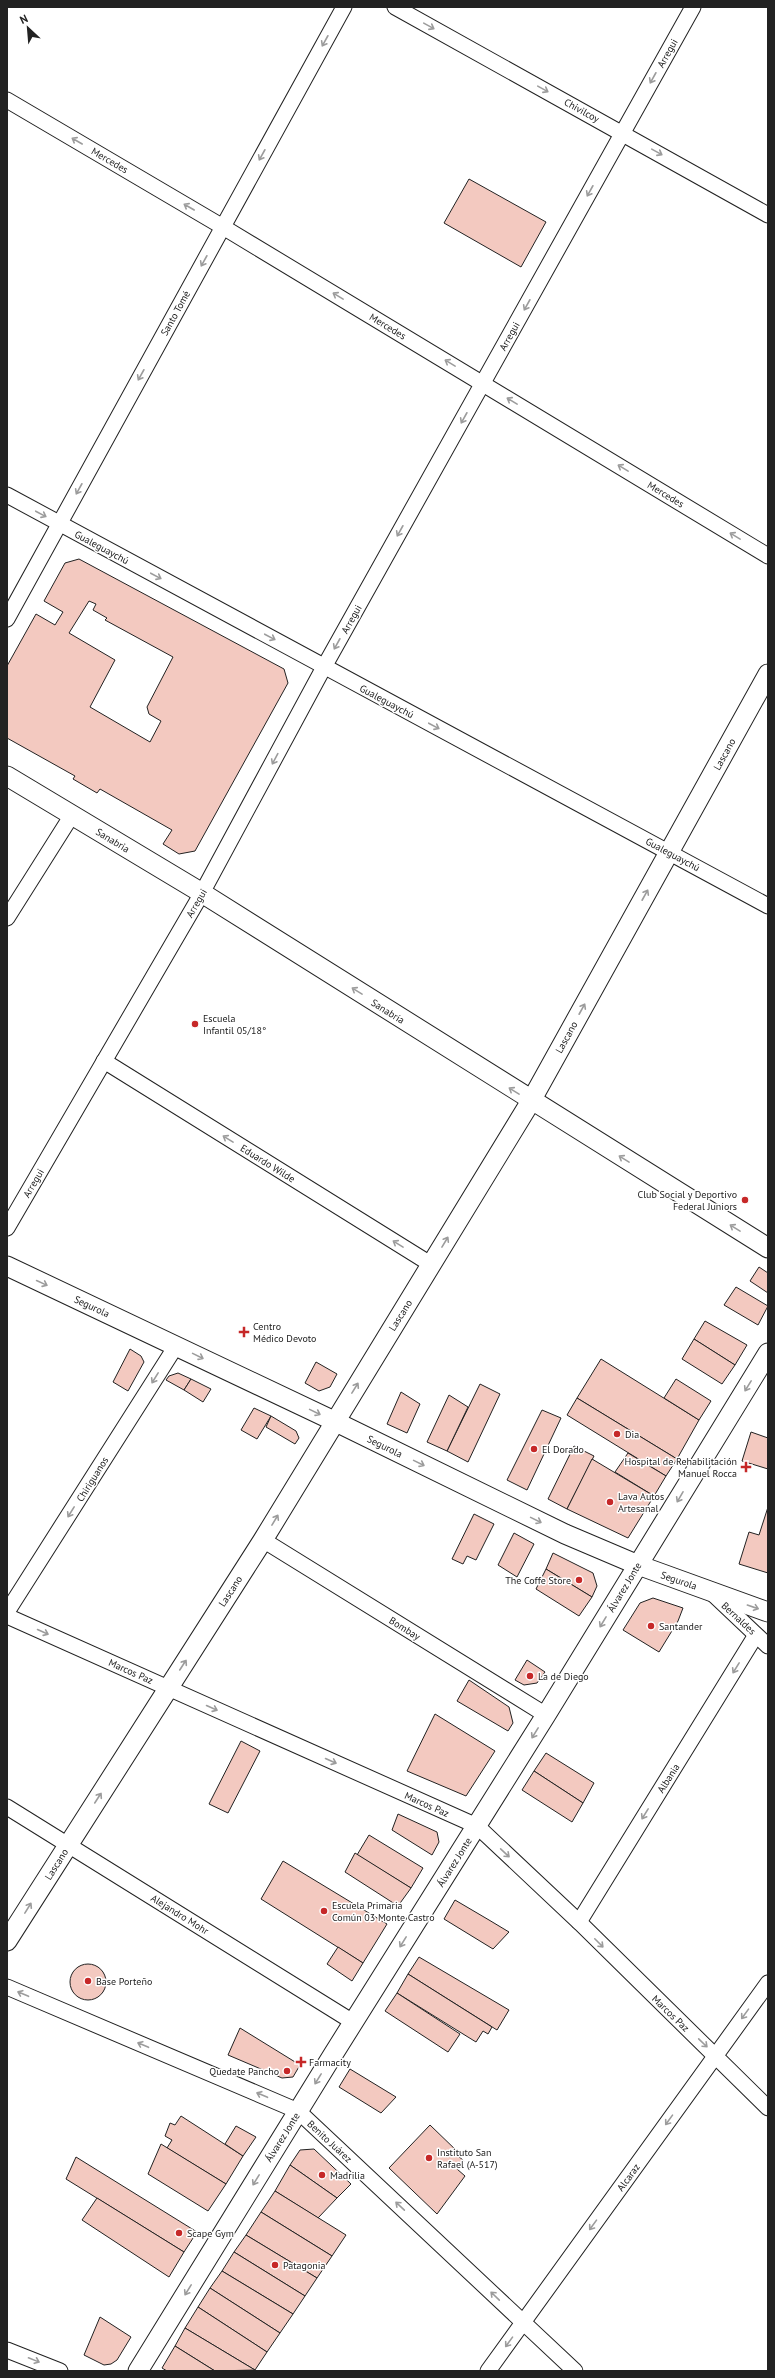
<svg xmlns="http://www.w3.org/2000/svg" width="775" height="2378" font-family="'PT Sans',sans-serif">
  <rect width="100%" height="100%" fill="#fff"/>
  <!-- building -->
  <g fill="#f3c9c0" stroke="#222" fill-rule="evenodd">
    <polygon points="469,179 546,222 521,267 444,223"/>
    <path d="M79 559 284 669 288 683 195 851 179 854 163 844 172 830 100 789 97 793 73 779 75 776 7 738V666L36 614 55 625 63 612 44 601 65 563ZM89 601 96 604 93 610 107 618 105 620 173 657 147 707 149 714 161 721 150 742 90 707 115 660 69 633Z"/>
    <polygon points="759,1267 768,1273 768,1293 750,1281"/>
    <polygon points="736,1287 768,1306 758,1325 724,1305"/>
    <polygon points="705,1321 747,1345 735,1365 694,1339"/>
    <polygon points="694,1339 735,1365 722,1384 682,1359"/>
    <polygon points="130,1349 141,1356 144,1362 128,1391 113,1382"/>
    <polygon points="601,1359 699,1420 677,1459 577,1398"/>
    <polygon points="316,1362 337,1374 330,1387 319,1391 305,1383"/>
    <polygon points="178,1373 191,1379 184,1390 166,1380 169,1376"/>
    <polygon points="191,1379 211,1389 203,1402 184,1390"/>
    <polygon points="676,1379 711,1401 699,1420 664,1398"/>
    <polygon points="480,1384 500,1394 468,1462 447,1451"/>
    <polygon points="401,1392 420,1404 407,1433 387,1424"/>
    <polygon points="449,1395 468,1407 447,1451 427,1442"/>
    <polygon points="577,1398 677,1459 666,1476 567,1415"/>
    <polygon points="254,1408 271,1416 257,1439 241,1430"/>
    <polygon points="542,1410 561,1418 527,1490 507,1480"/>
    <polygon points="271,1416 296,1431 299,1438 295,1444 266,1427"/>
    <polygon points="751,1432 768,1438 768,1469 742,1461"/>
    <polygon points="574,1446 594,1456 567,1509 548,1499"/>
    <polygon points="628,1453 666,1476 654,1496 615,1472"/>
    <polygon points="592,1459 654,1496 628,1538 567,1509"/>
    <polygon points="768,1507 768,1573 739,1564 749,1532 759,1535"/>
    <polygon points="474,1514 494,1524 476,1560 467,1556 463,1564 452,1559"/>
    <polygon points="514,1533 534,1544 517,1577 498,1565"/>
    <polygon points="553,1553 593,1573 597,1586 592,1597 546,1569"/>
    <polygon points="546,1569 592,1597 579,1616 536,1589"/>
    <polygon points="653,1598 683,1608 678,1621 659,1652 623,1630 640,1603"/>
    <polygon points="527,1660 545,1672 537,1683 524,1685 515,1680"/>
    <polygon points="469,1680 509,1707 513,1723 508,1731 457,1701"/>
    <polygon points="435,1714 495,1751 466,1796 407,1771"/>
    <polygon points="241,1741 260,1751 228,1813 209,1804"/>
    <polygon points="546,1753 594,1783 583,1803 534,1771"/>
    <polygon points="534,1771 583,1803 572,1822 522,1790"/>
    <polygon points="398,1814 437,1832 439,1842 432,1855 392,1830"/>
    <polygon points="369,1835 423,1868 411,1888 357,1855"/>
    <polygon points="355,1853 411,1888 398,1906 345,1872"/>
    <polygon points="283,1861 387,1924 363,1963 261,1899"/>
    <polygon points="455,1900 489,1920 509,1932 493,1949 444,1919"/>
    <polygon points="338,1947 363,1963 352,1981 327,1964"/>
    <polygon points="419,1957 509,2010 497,2030 408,1974"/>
    <circle cx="88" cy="1982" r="18"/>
    <polygon points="408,1974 492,2027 488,2034 483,2031 476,2042 397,1993"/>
    <polygon points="397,1993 460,2034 448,2052 385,2011"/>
    <polygon points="240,2028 300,2065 293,2077 282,2078 228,2055"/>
    <polygon points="350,2069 396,2097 381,2113 339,2087"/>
    <polygon points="181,2116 243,2156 226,2184 167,2148 172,2140 165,2136 170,2123 175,2125"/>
    <polygon points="430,2125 459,2153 457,2155 464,2161 457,2169 465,2176 437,2214 389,2168"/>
    <polygon points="236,2126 256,2137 243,2156 225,2144"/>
    <polygon points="161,2144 226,2184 208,2211 148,2174"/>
    <polygon points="314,2149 351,2184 337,2198 290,2165 300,2150"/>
    <polygon points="76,2157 197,2232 184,2252 66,2179"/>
    <polygon points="290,2165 337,2198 318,2218 275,2191"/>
    <polygon points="275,2191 346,2235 332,2256 261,2212"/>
    <polygon points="97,2198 184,2252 169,2277 82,2220"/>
    <polygon points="261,2212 332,2256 317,2278 246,2235"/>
    <polygon points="246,2235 317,2278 305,2296 234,2252"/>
    <polygon points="234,2252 305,2296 293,2314 222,2271"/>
    <polygon points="222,2271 293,2314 280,2333 210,2288"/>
    <polygon points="210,2288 280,2333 267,2352 198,2307"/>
    <polygon points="198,2307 267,2352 255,2370 185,2328"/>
    <polygon points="100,2317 131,2337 117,2360 111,2364 104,2365 84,2355"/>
    <polygon points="185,2328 255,2370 215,2371 175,2346"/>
    <polygon points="175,2346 215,2371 167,2371 162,2368"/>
  </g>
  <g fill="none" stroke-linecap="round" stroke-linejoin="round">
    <!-- minor casing -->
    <g stroke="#222" stroke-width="17">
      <g id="minor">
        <polyline points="395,7 768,215"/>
        <polyline points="7,100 223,227 768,556"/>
        <polyline points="7,495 768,906"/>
        <polyline points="7,619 344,7"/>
        <polyline points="7,918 72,815"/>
        <polyline points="104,1061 432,1265"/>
        <polyline points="7,1228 202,893 324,667 693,7"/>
        <polyline points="263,1540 546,1715"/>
        <polyline points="712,1593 768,1646"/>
        <polyline points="7,1612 176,1346"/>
        <polyline points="7,1616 477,1826 579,1922 768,2108"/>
        <polyline points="7,1807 353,2022"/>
        <polyline points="579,1922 756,1635"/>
        <polyline points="7,1987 298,2111 575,2371"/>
        <polyline points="7,2350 60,2371"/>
        <polyline points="488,2371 768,1983"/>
      </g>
    </g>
    <!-- tertiary casing -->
    <g stroke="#222" stroke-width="21">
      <g id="tertiary">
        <polyline points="7,776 202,893 768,1248"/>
        <polyline points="7,1266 334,1421 565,1534 638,1565 768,1612"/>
        <polyline points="7,1941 263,1540 531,1101 768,674"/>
        <polyline points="138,2371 334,2053 546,1715 768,1353"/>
      </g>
    </g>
    <!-- minor -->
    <use href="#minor" stroke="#fff" stroke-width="15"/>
    <!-- tertiary -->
    <use href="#tertiary" stroke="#fff" stroke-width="19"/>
  </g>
  <!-- one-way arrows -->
  <defs><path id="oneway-shaft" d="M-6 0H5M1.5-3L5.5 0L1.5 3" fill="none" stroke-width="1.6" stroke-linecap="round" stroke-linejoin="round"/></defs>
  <g stroke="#9c9c9c">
    <use href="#oneway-shaft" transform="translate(429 26) rotate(29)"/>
    <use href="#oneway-shaft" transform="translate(325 41) rotate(119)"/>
    <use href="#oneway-shaft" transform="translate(653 78) rotate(119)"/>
    <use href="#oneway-shaft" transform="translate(543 89) rotate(29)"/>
    <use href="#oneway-shaft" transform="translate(77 141) rotate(-150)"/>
    <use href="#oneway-shaft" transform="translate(657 152) rotate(29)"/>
    <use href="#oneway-shaft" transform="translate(262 155) rotate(119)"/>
    <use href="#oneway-shaft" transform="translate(590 191) rotate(119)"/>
    <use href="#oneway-shaft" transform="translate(189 207) rotate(-150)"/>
    <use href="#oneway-shaft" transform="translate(204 261) rotate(119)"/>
    <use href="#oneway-shaft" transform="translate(338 296) rotate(-149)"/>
    <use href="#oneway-shaft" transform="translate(527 305) rotate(119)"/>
    <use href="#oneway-shaft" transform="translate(450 363) rotate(-149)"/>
    <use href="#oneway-shaft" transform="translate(141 375) rotate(119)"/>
    <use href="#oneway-shaft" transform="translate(512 401) rotate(-149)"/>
    <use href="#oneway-shaft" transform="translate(464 418) rotate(119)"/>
    <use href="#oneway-shaft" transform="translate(623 468) rotate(-149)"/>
    <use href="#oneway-shaft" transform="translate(79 489) rotate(119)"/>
    <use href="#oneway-shaft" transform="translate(41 514) rotate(28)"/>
    <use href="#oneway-shaft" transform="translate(400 531) rotate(119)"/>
    <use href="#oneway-shaft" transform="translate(735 536) rotate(-149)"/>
    <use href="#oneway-shaft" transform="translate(156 576) rotate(28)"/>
    <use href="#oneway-shaft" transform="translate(270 637) rotate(28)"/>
    <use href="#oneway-shaft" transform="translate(337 644) rotate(119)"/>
    <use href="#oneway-shaft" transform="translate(434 726) rotate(28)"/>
    <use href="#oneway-shaft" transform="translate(275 759) rotate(118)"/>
    <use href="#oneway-shaft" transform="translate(645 895) rotate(-61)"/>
    <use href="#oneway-shaft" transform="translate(357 991) rotate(-148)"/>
    <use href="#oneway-shaft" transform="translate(582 1009) rotate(-61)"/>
    <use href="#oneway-shaft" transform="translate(514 1091) rotate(-148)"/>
    <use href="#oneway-shaft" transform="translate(228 1139) rotate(-148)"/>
    <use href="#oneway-shaft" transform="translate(624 1159) rotate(-148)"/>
    <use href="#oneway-shaft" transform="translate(735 1228) rotate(-148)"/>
    <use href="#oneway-shaft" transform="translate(445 1242) rotate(-59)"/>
    <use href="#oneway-shaft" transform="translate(398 1244) rotate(-148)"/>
    <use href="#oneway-shaft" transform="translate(42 1283) rotate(25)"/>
    <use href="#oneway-shaft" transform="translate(198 1356) rotate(26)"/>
    <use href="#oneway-shaft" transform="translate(155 1378) rotate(122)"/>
    <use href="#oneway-shaft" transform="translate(748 1386) rotate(122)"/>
    <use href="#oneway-shaft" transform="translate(355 1388) rotate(-58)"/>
    <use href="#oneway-shaft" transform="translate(315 1412) rotate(26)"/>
    <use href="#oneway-shaft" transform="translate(419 1463) rotate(26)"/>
    <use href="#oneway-shaft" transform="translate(680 1497) rotate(120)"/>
    <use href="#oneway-shaft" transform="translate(71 1512) rotate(122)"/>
    <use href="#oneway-shaft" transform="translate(275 1520) rotate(-59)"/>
    <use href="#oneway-shaft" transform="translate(536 1520) rotate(26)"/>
    <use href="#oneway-shaft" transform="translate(753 1607) rotate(19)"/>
    <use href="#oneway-shaft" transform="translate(603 1622) rotate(121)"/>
    <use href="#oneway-shaft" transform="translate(43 1632) rotate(24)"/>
    <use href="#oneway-shaft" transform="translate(183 1665) rotate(-57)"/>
    <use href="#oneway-shaft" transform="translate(736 1668) rotate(122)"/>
    <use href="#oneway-shaft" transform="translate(212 1708) rotate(24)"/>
    <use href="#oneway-shaft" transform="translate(535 1733) rotate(122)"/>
    <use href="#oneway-shaft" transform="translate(331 1761) rotate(24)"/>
    <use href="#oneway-shaft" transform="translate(98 1798) rotate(-57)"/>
    <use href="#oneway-shaft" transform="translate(645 1814) rotate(122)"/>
    <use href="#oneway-shaft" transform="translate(505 1853) rotate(43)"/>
    <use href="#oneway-shaft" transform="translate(28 1908) rotate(-58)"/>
    <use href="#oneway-shaft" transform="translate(403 1942) rotate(122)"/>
    <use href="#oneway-shaft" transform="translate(599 1943) rotate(45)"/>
    <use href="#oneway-shaft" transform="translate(23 1994) rotate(-157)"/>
    <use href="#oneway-shaft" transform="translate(745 2014) rotate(126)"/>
    <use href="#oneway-shaft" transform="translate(703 2043) rotate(44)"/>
    <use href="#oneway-shaft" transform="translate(143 2045) rotate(-157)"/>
    <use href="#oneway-shaft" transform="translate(318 2079) rotate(122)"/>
    <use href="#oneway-shaft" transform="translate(262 2095) rotate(-157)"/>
    <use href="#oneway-shaft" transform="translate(669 2120) rotate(126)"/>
    <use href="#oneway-shaft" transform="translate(256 2180) rotate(122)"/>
    <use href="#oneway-shaft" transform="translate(400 2206) rotate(-137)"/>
    <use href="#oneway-shaft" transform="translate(593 2225) rotate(126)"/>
    <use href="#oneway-shaft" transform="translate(188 2290) rotate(122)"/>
    <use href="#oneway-shaft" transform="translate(495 2296) rotate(-136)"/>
    <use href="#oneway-shaft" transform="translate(509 2342) rotate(126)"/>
    <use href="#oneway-shaft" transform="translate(34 2360) rotate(22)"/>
  </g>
  <!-- markers -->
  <g fill="#c62828" stroke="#fff" stroke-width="1.5">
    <circle cx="195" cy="1024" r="4"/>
    <circle cx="745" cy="1200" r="4"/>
    <path d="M242 1326h4v4h4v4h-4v4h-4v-4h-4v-4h4z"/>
    <circle cx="617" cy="1434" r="4"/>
    <circle cx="534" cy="1449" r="4"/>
    <path d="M744 1461h4v4h4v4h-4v4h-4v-4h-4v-4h4z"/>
    <circle cx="610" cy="1502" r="4"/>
    <circle cx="579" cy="1580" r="4"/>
    <circle cx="651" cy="1626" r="4"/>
    <circle cx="530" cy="1676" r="4"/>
    <circle cx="324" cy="1911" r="4"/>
    <circle cx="88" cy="1981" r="4"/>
    <path d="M299 2056h4v4h4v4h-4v4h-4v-4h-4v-4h4z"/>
    <circle cx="287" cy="2071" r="4"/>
    <circle cx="429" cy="2158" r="4"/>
    <circle cx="322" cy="2175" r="4"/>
    <circle cx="179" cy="2233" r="4"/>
    <circle cx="275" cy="2265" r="4"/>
  </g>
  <g text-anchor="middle" stroke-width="3" stroke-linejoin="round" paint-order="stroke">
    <!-- street labels -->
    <g font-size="10" fill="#222" stroke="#fff">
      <text transform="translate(667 53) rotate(-61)" y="4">Arregui</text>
      <text transform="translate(582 110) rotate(29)" y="4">Chivilcoy</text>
      <text transform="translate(110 160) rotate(30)" y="4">Mercedes</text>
      <text transform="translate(175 313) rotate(-61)" y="4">Santo Tomé</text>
      <text transform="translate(388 326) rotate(31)" y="4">Mercedes</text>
      <text transform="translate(509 336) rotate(-61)" y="4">Arregui</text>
      <text transform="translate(666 494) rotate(31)" y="4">Mercedes</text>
      <text transform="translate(102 547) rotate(28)" y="4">Gualeguaychú</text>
      <text transform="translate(351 619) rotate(-61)" y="4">Arregui</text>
      <text transform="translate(387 701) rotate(28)" y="4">Gualeguaychú</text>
      <text transform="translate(724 754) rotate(-61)" y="4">Lascano</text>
      <text transform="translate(113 840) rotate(31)" y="4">Sanabria</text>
      <text transform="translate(673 854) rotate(28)" y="4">Gualeguaychú</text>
      <text transform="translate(196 903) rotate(-60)" y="4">Arregui</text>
      <text transform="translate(388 1011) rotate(32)" y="4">Sanabria</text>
      <text transform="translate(566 1037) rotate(-61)" y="4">Lascano</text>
      <text transform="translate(268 1163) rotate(32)" y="4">Eduardo Wilde</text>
      <text transform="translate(33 1183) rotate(-60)" y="4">Arregui</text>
      <text transform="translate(92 1306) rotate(25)" y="4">Segurola</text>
      <text transform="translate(400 1315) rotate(-58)" y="4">Lascano</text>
      <text transform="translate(385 1446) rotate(26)" y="4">Segurola</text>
      <text transform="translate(92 1479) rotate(-58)" y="4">Chiriguanos</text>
      <text transform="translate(679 1580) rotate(19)" y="4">Segurola</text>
      <text transform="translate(624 1587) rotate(-59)" y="4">Álvarez Jonte</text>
      <text transform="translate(230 1591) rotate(-57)" y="4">Lascano</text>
      <text transform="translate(739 1618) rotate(43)" y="4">Bernaldes</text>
      <text transform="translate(405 1628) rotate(32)" y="4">Bombay</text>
      <text transform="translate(131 1671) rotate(24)" y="4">Marcos Paz</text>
      <text transform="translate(668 1778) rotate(-58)" y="4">Albania</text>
      <text transform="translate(427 1804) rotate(24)" y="4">Marcos Paz</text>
      <text transform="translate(454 1862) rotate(-58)" y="4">Álvarez Jonte</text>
      <text transform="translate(56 1864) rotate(-58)" y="4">Lascano</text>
      <text transform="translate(180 1914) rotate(32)" y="4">Alejandro Mohr</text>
      <text transform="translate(671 2013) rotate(44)" y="4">Marcos Paz</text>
      <text transform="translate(282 2137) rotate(-58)" y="4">Álvarez Jonte</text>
      <text transform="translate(330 2141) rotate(43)" y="4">Benito Juárez</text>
      <text transform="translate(628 2177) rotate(-54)" y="4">Alcaraz</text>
    </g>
    <!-- poi labels -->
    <g font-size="10" fill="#222" stroke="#fff" text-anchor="start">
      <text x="203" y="1022">Escuela<tspan x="203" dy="12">Infantil 05/18°</tspan></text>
      <text x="737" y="1198" text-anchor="end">Club Social y Deportivo<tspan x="737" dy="12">Federal Juniors</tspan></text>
      <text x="253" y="1330">Centro<tspan x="253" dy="12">Médico Devoto</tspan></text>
      <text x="625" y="1438">Dia</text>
      <text x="542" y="1453">El Dorado</text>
      <text x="737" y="1465" text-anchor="end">Hospital de Rehabilitación<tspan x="737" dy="12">Manuel Rocca</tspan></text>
      <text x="618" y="1500">Lava Autos<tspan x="618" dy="12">Artesanal</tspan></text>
      <text x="571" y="1584" text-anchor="end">The Coffe Store</text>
      <text x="659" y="1630">Santander</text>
      <text x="538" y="1680">La de Diego</text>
      <text x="332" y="1909">Escuela Primaria<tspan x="332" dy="12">Común 03 Monte Castro</tspan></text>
      <text x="96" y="1985">Base Porteño</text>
      <text x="309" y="2066">Farmacity</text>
      <text x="279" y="2075" text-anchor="end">Quedate Pancho</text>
      <text x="437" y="2156">Instituto San<tspan x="437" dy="12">Rafael (A-517)</tspan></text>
      <text x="330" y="2179">Madrilia</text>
      <text x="187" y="2237">Scape Gym</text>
      <text x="283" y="2269">Patagonia</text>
    </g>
  </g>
  <!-- border -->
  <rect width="775" height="2378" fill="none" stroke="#222222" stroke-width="16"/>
  <!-- north arrow -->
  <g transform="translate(28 28) rotate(334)" stroke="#ffffff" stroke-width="3" paint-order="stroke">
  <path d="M0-3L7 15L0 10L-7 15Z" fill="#222222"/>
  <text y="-6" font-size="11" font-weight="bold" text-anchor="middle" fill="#222222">N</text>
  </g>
</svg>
